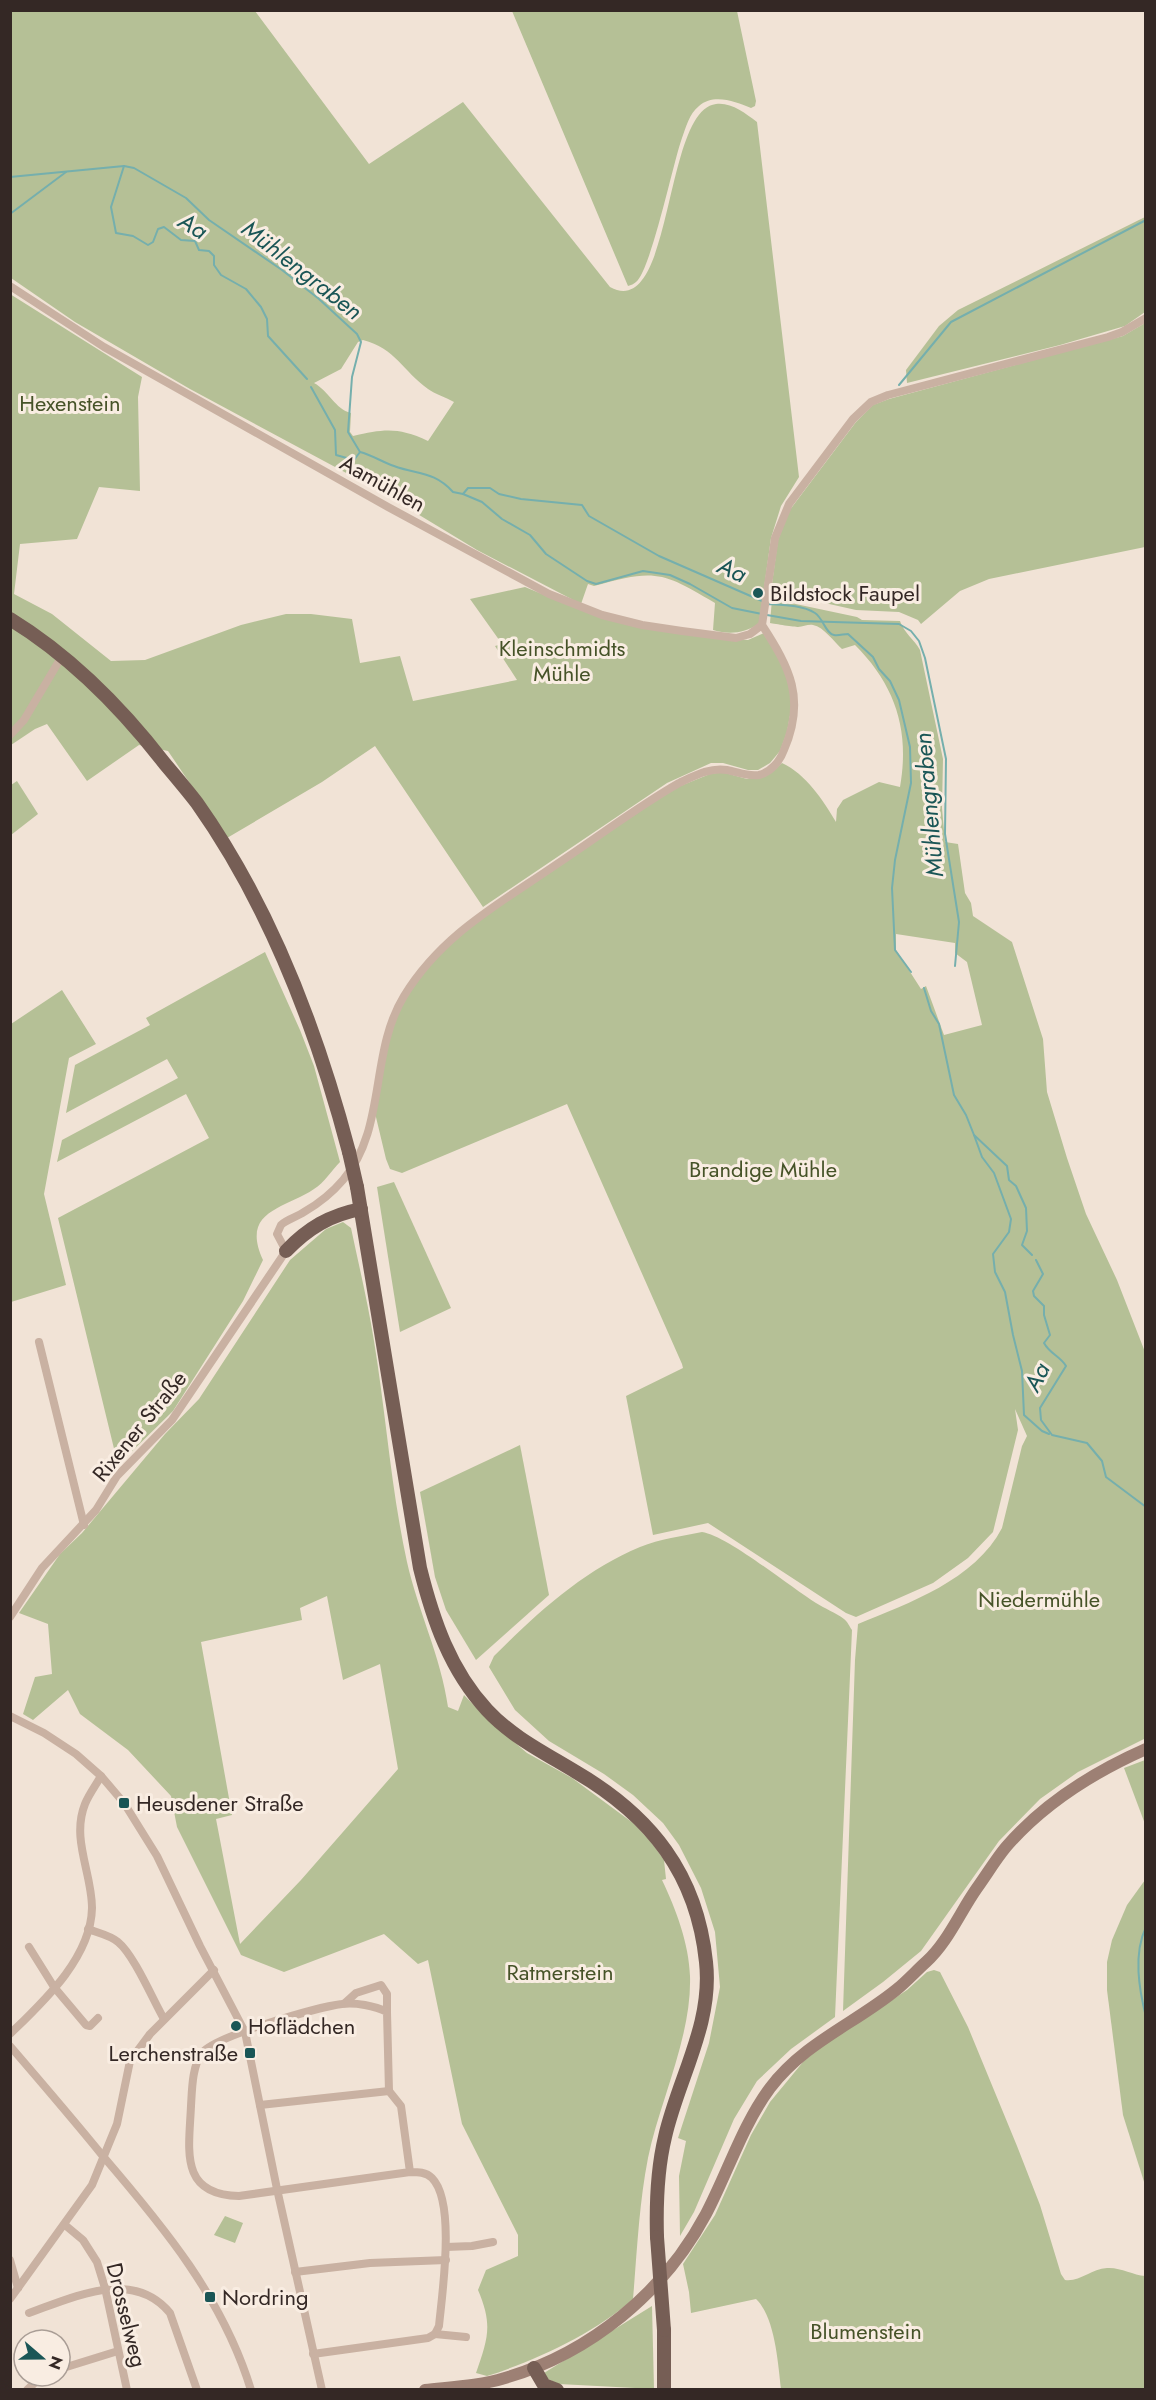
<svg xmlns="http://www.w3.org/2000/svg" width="1156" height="2400" font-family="Jost,sans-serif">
  <rect width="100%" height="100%" fill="#f1e3d6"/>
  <!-- green -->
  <g fill="#b5c096" fill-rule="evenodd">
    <path d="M10 11H255L369 164 463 102 610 287C674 322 663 110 716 104 731 102 745 113 757 122L799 477 781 506 771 538 759 624C744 633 730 635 713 630L715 603C662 571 654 569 594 586L588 584 581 604 477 550 378 490 190 389 75 322 11 278ZM363 340C395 348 403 371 428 389 435 394 445 397 454 402L428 441C398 427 384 429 353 436L350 432 351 413C335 409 329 391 314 383L341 369 358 342Z"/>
    <path d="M512 11H737L756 101 755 106 751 108C736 102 714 93 699 106 689 114 686 127 682 138 673 163 651 270 636 282 634 284 631 285 628 286Z"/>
    <polygon points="1145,217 1145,312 1125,326 1060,345 907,383 906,370 939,326 958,310"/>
    <polygon points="10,294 142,377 138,397 140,491 99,487 77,539 20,544 14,594 52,614 111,661 145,660 241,625 286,614 311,614 352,619 360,663 400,656 413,701 517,680 495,646 502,644 470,599 525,587 588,613 707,637 748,640 764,633 788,675 792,704 787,732 780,751 770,763 758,770 748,770 723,763 711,763 667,783 483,907 375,746 322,782 227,838 168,751 139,745 87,781 47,724 35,729 11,745"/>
    <polygon points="1145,323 1145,547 989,579 960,591 921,624 918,620 899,612 856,610 771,591 778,540 789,511 856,422 873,405 889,399 1123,336"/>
    <path d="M772 599 857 617 862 620 900 621C904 633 914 639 920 650L943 759 942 808 945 842 958 844 965 893 971 903 973 916 1012 942 1043 1039 1047 1092 1067 1158 1086 1214 1117 1280 1145 1352 1146 1738 1078 1772 1040 1799 999 1841 921 1951 883 1982 843 2011 855 1660 858 1624C909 1603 975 1580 1002 1528L1022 1446 1027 1436 1015 1409 1018 1430 993 1532 968 1558 933 1583 856 1617 846 1613 708 1523 653 1535 626 1396 683 1368 682 1364 567 1104 402 1173 390 1169 386 1159 375 1113 383 1066 395 1016 423 972 462 931 668 791 710 774 722 772 747 779 775 769 782 763C806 774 823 800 836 822L837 809 843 800 879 782 900 787C910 730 895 685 855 645L842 649C834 642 824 627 813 625 808 624 803 627 798 627 795 627 775 624 770 623ZM896 934 955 943V953L967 962 982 1025 944 1035 926 986 921 989 896 950Z"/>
    <polygon points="17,781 38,814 11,835 11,785"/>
    <path d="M265 952 300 1030 314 1066 340 1162C332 1170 324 1183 314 1189 285 1209 240 1210 263 1260L243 1301 173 1411 118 1465 58 1218 209 1138 186 1094 57 1162 62 1140 178 1078 167 1059 66 1113 75 1065 150 1025 146 1018Z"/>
    <polygon points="62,990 96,1044 69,1058 44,1194 66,1285 11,1302 11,1024"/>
    <polygon points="394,1182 451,1308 400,1332 377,1187"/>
    <path d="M343 1222 351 1228C359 1266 368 1303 374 1341 386 1414 391 1489 407 1562 418 1611 441 1657 448 1707L458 1711 464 1695 485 1717 527 1753 572 1778 633 1823 651 1842 664 1860 666 1879 662 1880C676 1909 689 1944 690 1976 692 2036 660 2100 648 2158 639 2204 637 2252 633 2299 595 2333 535 2361 487 2376L476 2373C488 2338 493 2325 478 2290L486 2270 518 2256V2235L462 2124 428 1960 418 1964 384 1934 284 1972 241 1955 177 1827 171 1796 128 1750 80 1714 68 1690 33 1720 23 1714 35 1677 52 1674 48 1624 19 1613 60 1554 82 1533 165 1434 199 1399 290 1260 326 1229ZM327 1596 343 1680 380 1664 398 1769 301 1880 240 1944 216 1819 232 1815 201 1642 302 1620 300 1608Z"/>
    <polygon points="520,1445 549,1595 476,1660 446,1610 435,1577 420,1492"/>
    <path d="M702 1532C728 1536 790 1587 816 1603 825 1609 835 1612 844 1619 848 1622 849 1626 852 1630L835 2017 791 2049 757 2081 734 2119 694 2212 680 2236 679 2176 686 2141 678 2138 709 2043 720 1987 715 1932 701 1888 679 1845 663 1823 633 1795 604 1774 549 1741 515 1710 489 1667 494 1656C536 1614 584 1570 640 1547 660 1539 682 1536 702 1532Z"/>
    <polygon points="1145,1760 1145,1824 1124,1768"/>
    <polygon points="1145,1880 1145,2185 1123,2115 1107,1990 1107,1962 1112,1940 1127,1905"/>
    <path d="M934 1970 940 1972 968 2027 1017 2146 1040 2205 1061 2274 1065 2280C1080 2282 1091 2269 1107 2268 1120 2267 1133 2275 1145 2276V2389H781C778 2363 775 2317 756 2299L691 2313 689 2292 683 2264 715 2215 751 2135 770 2102 803 2062 832 2037 871 2014 907 1990 927 1972Z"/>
    <polygon points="225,2216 243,2223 235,2243 214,2235"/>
    <polygon points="652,2306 654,2389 559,2384 548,2379 544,2373"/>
  </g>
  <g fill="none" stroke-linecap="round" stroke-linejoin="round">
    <!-- stream -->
    <g stroke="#75afad" stroke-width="2">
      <polyline points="124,166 134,168 186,198 209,220 282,270 319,299 357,334 361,342 352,377 348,432 360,452"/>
      <polyline points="10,177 124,166 111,207 116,233 133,236 148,245 153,242 158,229 164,227 181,240 195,241 199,250 209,251 214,256 214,265 221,275 246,289 261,307 267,319 268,336 307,379"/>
      <polyline points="10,214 66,172"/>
      <polyline points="899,385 951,322 1146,220"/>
      <path d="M311 387 335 430 336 455 354 460 360 452C372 455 382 462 394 466 418 475 434 471 453 492L463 494 468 488H490L499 494 521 499 582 505 589 516 659 556 762 601"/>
      <polyline points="463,494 482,502 502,519 530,535 546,554 587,581 596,584 643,571 670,575 690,584 732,608 762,614"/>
      <path d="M767 604C783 605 802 605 815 613 823 618 826 634 834 635 838 636 844 634 848 634L873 657 879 669 890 681 899 700 910 747 911 783 895 860 892 888 895 950 911 972"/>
      <polyline points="767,615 801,621 899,624 911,631 919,641 925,658 946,759 945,834 959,922 955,966"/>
      <polyline points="924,988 931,1011 939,1024 954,1095 966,1115 974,1135 1007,1166 1009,1180 1016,1186 1026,1208 1027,1231 1022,1245 1032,1255"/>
      <polyline points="974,1135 982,1157 994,1173 1011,1219 1009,1232 993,1254 995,1272 1005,1292 1013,1335 1022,1371 1024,1415 1042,1431 1049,1434"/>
      <path d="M1036 1260 1043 1274 1033 1291 1034 1296 1044 1306V1315L1050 1335 1044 1343C1050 1354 1060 1356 1066 1366L1040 1408 1041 1420 1052 1435 1087 1443 1102 1461 1106 1477 1146 1507"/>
      <path d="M1146 1927C1133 1954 1139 1989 1146 2017"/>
    </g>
    <!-- street -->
    <g stroke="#c9b1a2" stroke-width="8">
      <polyline points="10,286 104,347 388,507 549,594 602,615 642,625 682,631 736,638 750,634 762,625"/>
      <polyline points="10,735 24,720 62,656"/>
      <polyline points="39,1342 84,1525"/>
      <path d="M10 1617 42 1568 96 1510 117 1476 172 1420 286 1251 277 1234 281 1225C287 1219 297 1217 304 1212 318 1204 332 1193 343 1180 387 1129 369 1053 404 996 442 934 499 904 557 864 598 837 637 807 679 783 694 776 710 767 727 770 738 772 748 777 759 775 771 772 780 761 784 750 806 699 790 668 762 625L775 538 789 504 853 419 871 402 888 395 1108 337 1122 332 1146 318"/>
      <polyline points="10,1716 44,1733 76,1754 101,1776 124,1803 157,1856 200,1946 245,2032 277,2189 322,2390"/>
      <path d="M88 1929C98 1933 110 1935 118 1942 134 1955 153 2000 164 2019"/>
      <polyline points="29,1947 54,1987 86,2025 90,2026 98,2018"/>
      <polyline points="345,2003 356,1993 381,1985 387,1994 387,2012"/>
      <path d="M10 2034C43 2002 91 1958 92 1908 92 1873 71 1839 85 1804 89 1794 96 1785 101 1776"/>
      <path d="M10 2046C41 2082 72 2118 102 2155 163 2226 223 2298 251 2390"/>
      <polyline points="260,2105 389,2091"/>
      <polyline points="65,2225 83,2240 97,2262 105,2288 127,2390"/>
      <polyline points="446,2247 472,2246 493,2242"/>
      <polyline points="10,2260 18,2288"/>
      <polyline points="295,2272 370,2263 446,2260"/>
      <polyline points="10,2299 92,2185 117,2124 130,2061 150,2034 214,1970"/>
      <path d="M29 2313C74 2297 133 2268 170 2313L197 2390"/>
      <polyline points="435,2334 466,2337"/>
      <path d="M313 2354 428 2338 435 2334 439 2326C442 2294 456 2202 432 2178 426 2172 418 2172 410 2172L401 2106 389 2091 387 2012C375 2006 355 2002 342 2004 318 2007 215 2036 202 2053 192 2066 192 2090 191 2106 189 2150 179 2195 239 2196L410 2172"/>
      <polyline points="60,2369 118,2351"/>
      <polyline points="27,2390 42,2376"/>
    </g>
    <!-- secondary -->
    <path stroke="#9d8074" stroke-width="12" d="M425 2390C452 2387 479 2386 505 2378 590 2353 664 2293 706 2214 728 2172 742 2126 770 2088 804 2043 854 2024 896 1990 907 1981 916 1971 926 1962 948 1942 960 1912 977 1888 987 1874 996 1859 1006 1847 1044 1803 1094 1772 1146 1749"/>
    <!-- primary -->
    <g stroke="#765e55" stroke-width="14">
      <path d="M10 619C72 657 121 707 165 764 176 777 187 790 197 803 270 906 317 1030 349 1152"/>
      <path d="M357 1187 420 1568C433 1620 450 1670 487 1710 512 1737 545 1753 576 1772 651 1816 697 1874 706 1962 713 2024 678 2079 665 2137 657 2170 656 2203 657 2237"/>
      <path d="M286 1251C308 1228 330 1215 361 1209"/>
      <polyline points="534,2368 544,2385 557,2390"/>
      <polyline points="664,2390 664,2330"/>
    </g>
    <!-- primary-bridge -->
    <g stroke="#765e55" stroke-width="14">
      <polyline points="349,1152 357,1187"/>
      <polyline points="657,2237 664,2330"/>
    </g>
  </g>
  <!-- markers -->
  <g fill="#1a5656" stroke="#f9ede2" stroke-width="2">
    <circle cx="758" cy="593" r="6"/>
    <rect x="118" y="1797" width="12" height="12" rx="3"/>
    <circle cx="236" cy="2026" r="6"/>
    <rect x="244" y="2047" width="12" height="12" rx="3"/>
    <rect x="204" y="2291" width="12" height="12" rx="3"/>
  </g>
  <g text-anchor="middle" stroke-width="6" stroke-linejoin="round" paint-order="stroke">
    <!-- park labels -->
    <g font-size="22" fill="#465328" stroke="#f9ede2">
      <text x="70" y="411">Hexenstein</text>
      <text x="562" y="656">Kleinschmidts<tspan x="562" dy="25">Mühle</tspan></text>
      <text x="763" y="1177">Brandige Mühle</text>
      <text x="1039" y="1607">Niedermühle</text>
      <text x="560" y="1980">Ratmerstein</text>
      <text x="866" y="2339">Blumenstein</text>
    </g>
    <!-- street labels -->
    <g font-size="22" fill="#342825" stroke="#f9ede2">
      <text transform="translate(383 483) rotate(29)" y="8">Aamühlen</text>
      <text transform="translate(139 1426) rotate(-51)" y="8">Rixener Straße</text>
      <text transform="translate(127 2315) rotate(76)" y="8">Drosselweg</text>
    </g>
    <!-- poi labels -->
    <g font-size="22" fill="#342825" stroke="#f9ede2" text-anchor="start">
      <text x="770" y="601">Bildstock Faupel</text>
      <text x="136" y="1811">Heusdener Straße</text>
      <text x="248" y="2034">Hoflädchen</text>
      <text x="238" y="2061" text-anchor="end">Lerchenstraße</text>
      <text x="222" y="2305">Nordring</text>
    </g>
    <!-- water labels -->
    <g font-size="24" font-style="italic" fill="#1a5656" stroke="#f9ede2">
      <text transform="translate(193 226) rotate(32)" y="8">Aa</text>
      <text transform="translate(302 270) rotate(38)" y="8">Mühlengraben</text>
      <text transform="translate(732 570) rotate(24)" y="8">Aa</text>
      <text transform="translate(929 805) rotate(-95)" y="8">Mühlengraben</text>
      <text transform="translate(1037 1377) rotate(-63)" y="8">Aa</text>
    </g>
  </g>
  <!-- border -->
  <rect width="1156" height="2400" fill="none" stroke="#342825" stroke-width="24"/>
  <!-- north arrow -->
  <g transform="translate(42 2358) rotate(110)"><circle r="28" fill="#f9ede2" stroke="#aa9e96" stroke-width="1.5"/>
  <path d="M0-4.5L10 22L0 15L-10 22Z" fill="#1a5656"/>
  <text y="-9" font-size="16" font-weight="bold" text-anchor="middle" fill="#342825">N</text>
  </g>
</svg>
